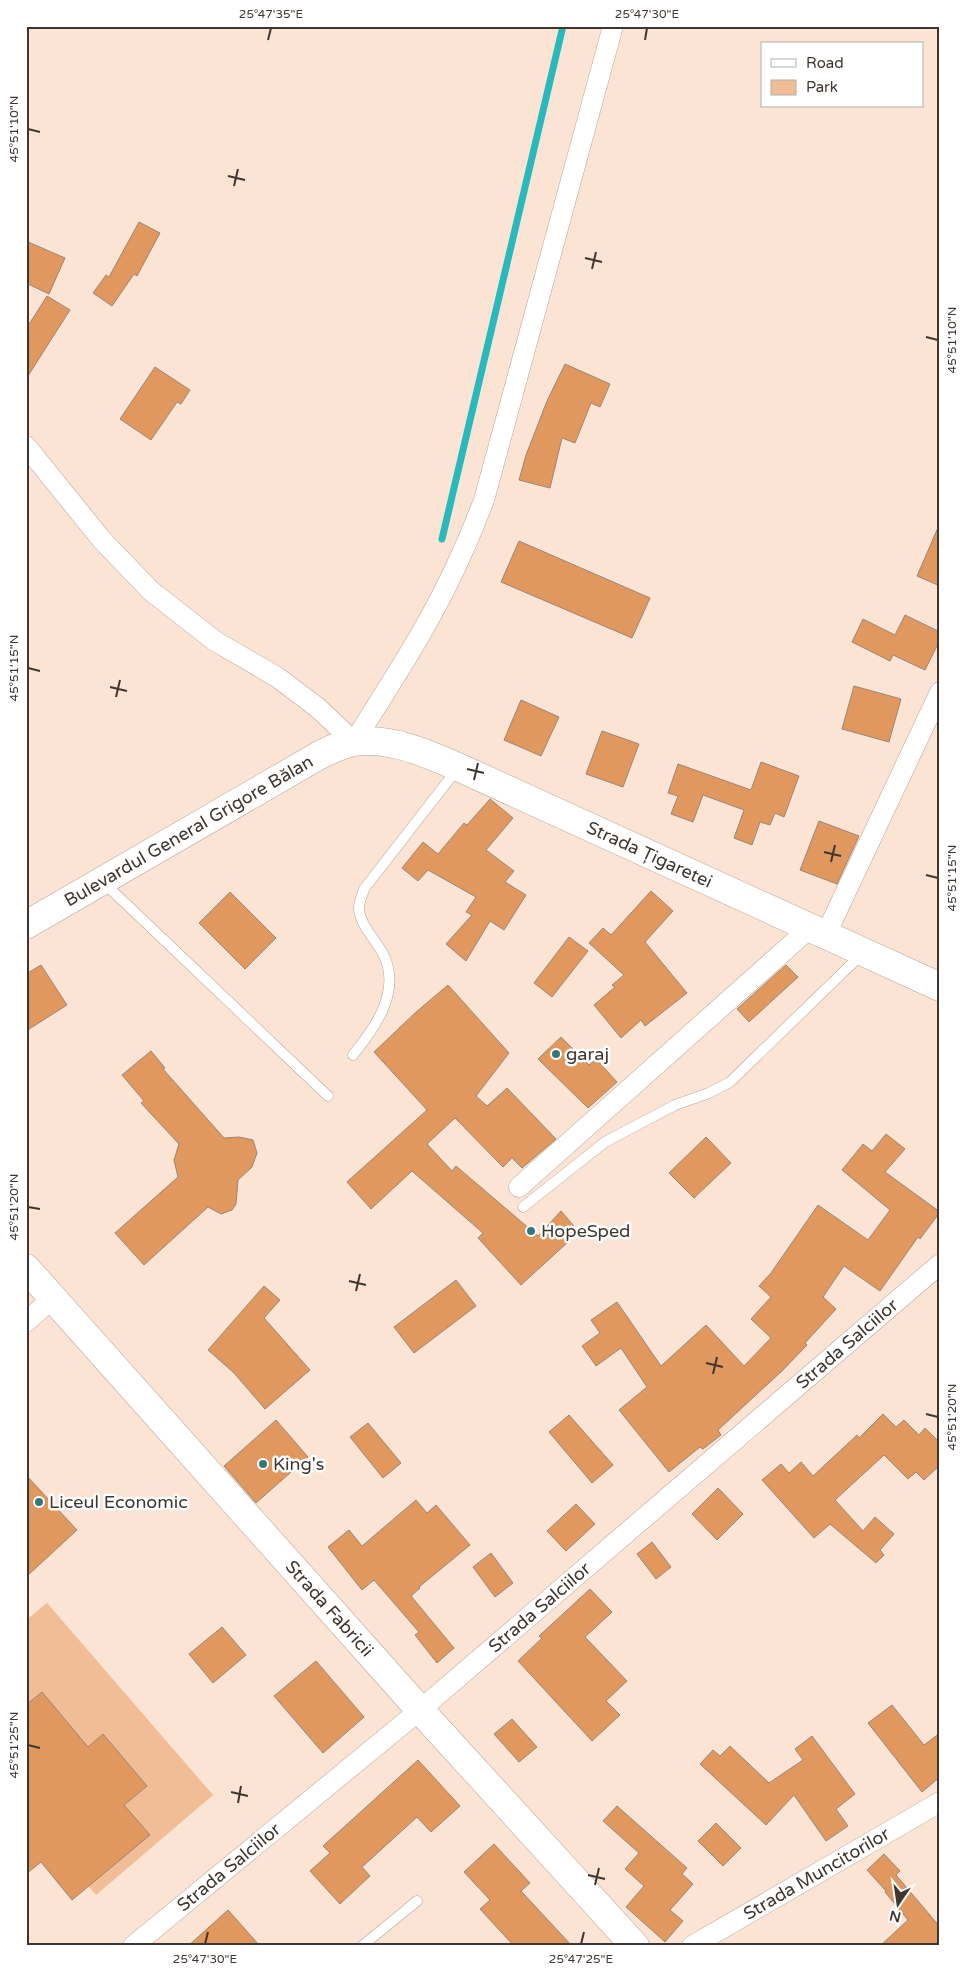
<svg xmlns="http://www.w3.org/2000/svg" width="966" height="1972" font-family="'Varela Round',sans-serif">
  <rect width="100%" height="100%" fill="#fbe4d4"/>
  <!-- green -->
  <polygon fill="#f0bd97" points="47,1603 213,1795 96,1895 26,1814 26,1620"/>
  <g fill="none" stroke-linecap="round" stroke-linejoin="round">
    <!-- stream -->
    <polyline stroke="#29b9bc" stroke-width="7" points="442,539 563,26"/>
  </g>
  <!-- building -->
  <g fill="#e0985e" stroke="#9b8677">
    <polygon points="139,222 160,233 137,276 134,274 112,306 93,293 106,275 109,277"/>
    <polygon points="26,241 65,258 49,294 26,283"/>
    <polygon points="47,296 70,310 26,379 26,329"/>
    <polygon points="565,364 610,384 600,407 591,403 575,443 562,438 550,488 519,480 526,455 547,401"/>
    <polygon points="155,367 190,390 181,404 177,402 151,440 120,419"/>
    <polygon points="940,523 940,586 917,576"/>
    <polygon points="519,541 650,598 632,638 501,582"/>
    <polygon points="905,615 940,632 940,640 925,670 893,655 890,661 852,642 863,619 895,635"/>
    <polygon points="854,686 901,699 889,742 842,729"/>
    <polygon points="521,700 559,717 541,756 504,740"/>
    <polygon points="602,731 639,744 623,787 586,774"/>
    <polygon points="761,762 799,776 784,817 775,813 770,825 760,822 752,845 734,838 744,810 703,795 693,822 671,814 678,796 668,793 678,764 751,790"/>
    <polygon points="490,799 513,818 486,850 514,871 505,882 526,895 504,930 490,921 466,961 446,944 472,915 466,912 476,897 428,870 418,881 402,868 423,842 438,854 464,823 467,825"/>
    <polygon points="819,821 859,836 837,884 800,870"/>
    <polygon points="651,891 673,911 645,942 687,993 645,1026 641,1020 621,1038 594,1005 615,987 612,985 624,975 589,943 603,928 611,935"/>
    <polygon points="230,892 276,938 245,969 199,923"/>
    <polygon points="569,937 588,951 552,997 534,983"/>
    <polygon points="41,965 67,1005 26,1031 26,974"/>
    <polygon points="786,965 798,977 749,1022 737,1009"/>
    <polygon points="448,985 509,1053 476,1096 487,1106 507,1088 556,1139 522,1168 512,1158 503,1167 455,1118 427,1144 452,1171 456,1166 538,1236 561,1211 579,1232 521,1285 478,1238 483,1233 412,1171 371,1209 347,1182 427,1110 374,1052 415,1013"/>
    <polygon points="561,1037 589,1065 596,1059 617,1082 588,1108 538,1059"/>
    <polygon points="151,1051 165,1068 163,1069 224,1138 239,1137 253,1140 257,1153 252,1167 238,1180 236,1204 232,1210 221,1214 208,1207 144,1265 115,1233 178,1177 174,1160 179,1144 141,1103 144,1101 122,1075"/>
    <polygon points="886,1134 905,1149 885,1172 940,1212 920,1239 918,1237 880,1291 844,1266 823,1297 836,1309 805,1343 807,1345 783,1370 718,1430 721,1435 703,1449 700,1447 669,1472 619,1410 647,1387 621,1348 596,1366 582,1346 600,1333 591,1320 617,1302 661,1366 706,1325 744,1366 771,1338 751,1319 771,1297 759,1286 771,1273 818,1205 868,1240 890,1210 842,1170 863,1144 872,1151"/>
    <polygon points="706,1137 731,1163 694,1198 669,1173"/>
    <polygon points="456,1280 476,1306 414,1353 394,1327"/>
    <polygon points="264,1286 280,1300 264,1318 310,1370 265,1409 234,1373 208,1350"/>
    <polygon points="883,1414 896,1427 904,1420 919,1435 925,1428 940,1443 940,1465 924,1480 916,1472 908,1479 884,1455 835,1500 863,1531 875,1517 894,1534 880,1550 884,1555 876,1563 830,1524 814,1538 762,1480 781,1464 789,1473 801,1462 813,1476 857,1435 859,1438"/>
    <polygon points="569,1415 613,1465 592,1483 549,1432"/>
    <polygon points="276,1420 308,1457 256,1503 224,1466"/>
    <polygon points="368,1423 401,1463 383,1478 350,1437"/>
    <polygon points="26,1475 77,1530 26,1577"/>
    <polygon points="718,1488 743,1514 717,1540 692,1514"/>
    <polygon points="416,1500 427,1513 436,1505 470,1545 419,1587 420,1588 411,1596 454,1648 437,1663 415,1635 419,1632 374,1580 362,1590 328,1547 349,1530 362,1546"/>
    <polygon points="576,1504 595,1524 566,1551 547,1531"/>
    <polygon points="652,1542 671,1567 656,1579 637,1554"/>
    <polygon points="491,1553 513,1583 495,1597 473,1567"/>
    <polygon points="590,1589 612,1612 585,1637 627,1681 606,1701 620,1715 592,1741 518,1661 542,1638 539,1636"/>
    <polygon points="222,1627 246,1655 213,1683 189,1654"/>
    <polygon points="316,1661 364,1717 323,1753 274,1696"/>
    <polygon points="42,1692 88,1747 103,1734 147,1786 124,1805 150,1835 72,1900 41,1862 26,1874 26,1705"/>
    <polygon points="892,1705 924,1745 940,1733 940,1777 922,1792 868,1723"/>
    <polygon points="512,1719 537,1747 519,1762 494,1734"/>
    <polygon points="812,1736 855,1794 836,1809 848,1826 826,1841 794,1795 766,1825 700,1764 713,1750 720,1756 730,1746 769,1783 803,1760 795,1749"/>
    <polygon points="418,1760 460,1806 431,1832 417,1817 362,1867 370,1876 340,1904 310,1871 330,1853 323,1846"/>
    <polygon points="617,1806 687,1868 682,1874 693,1884 670,1910 683,1921 665,1942 626,1907 644,1886 625,1869 639,1853 603,1821"/>
    <polygon points="716,1823 741,1848 723,1866 698,1841"/>
    <polygon points="494,1844 530,1883 521,1891 572,1946 514,1946 480,1909 490,1900 464,1872"/>
    <polygon points="884,1854 900,1871 896,1875 940,1927 940,1940 933,1946 880,1946 908,1920 885,1892 886,1891 867,1870"/>
    <polygon points="228,1910 260,1946 188,1946"/>
  </g>
  <g fill="none" stroke-linecap="round" stroke-linejoin="round">
    <!-- service casing -->
    <g stroke="#b9a495" stroke-width="11">
      <g id="service">
        <polyline points="103,882 328,1096"/>
        <path d="M353 1055C374 1029 400 994 385 958 378 941 359 926 359 907 359 901 363 894 364 889L458 768"/>
        <polyline points="523,1207 605,1142 675,1105 709,1093 730,1082 863,953"/>
        <polyline points="362,1946 417,1901"/>
      </g>
    </g>
    <!-- minor casing -->
    <g stroke="#b9a495" stroke-width="21">
      <g id="minor">
        <path d="M26 446 102 540 151 591 215 641 277 677 318 708 354 742C392 681 433 620 462 553 470 536 477 518 484 500L613 26"/>
        <polyline points="826,934 940,692"/>
        <polyline points="519,1187 811,927"/>
        <polyline points="26,1322 53,1298"/>
        <path id="s1" d="M133 1946 420 1710 940 1264"/>
        <path id="s2" d="M692 1946 940 1802"/>
      </g>
    </g>
    <!-- secondary casing -->
    <g stroke="#b9a495" stroke-width="29">
      <g id="secondary">
        <path id="s3" d="M26 925 318 756C330 750 342 744 354 742 390 737 426 753 458 767L940 987"/>
        <path id="s4" d="M26 1268 420 1710 635 1946"/>
      </g>
    </g>
    <!-- service -->
    <use href="#service" stroke="#fff" stroke-width="10"/>
    <!-- minor -->
    <use href="#minor" stroke="#fff" stroke-width="20"/>
    <!-- secondary -->
    <use href="#secondary" stroke="#fff" stroke-width="28"/>
  </g>
  <!-- ticks -->
  <path fill="none" stroke="#3f3630" stroke-width="2" d="M268 40 271 28M645 40 647 28M28 129 40 132M228 176 245 180M234 186 238 169M585 258 602 262M592 269 596 252M926 337 938 340M28 668 40 671M110 687 127 691M116 697 120 680M467 769 484 773M474 780 478 763M824 852 841 856M831 862 835 845M926 875 938 878M28 1207 40 1209M349 1281 366 1285M356 1291 360 1274M706 1363 723 1367M713 1374 717 1357M926 1414 938 1417M28 1745 40 1748M231 1792 248 1796M238 1803 241 1786M588 1875 605 1879M595 1885 599 1868M205 1944 208 1932M581 1944 584 1932"/>
  <!-- markers -->
  <g fill="#317a7c" stroke="#fff" stroke-width="2">
    <circle cx="556" cy="1054" r="5"/>
    <circle cx="531" cy="1231" r="5"/>
    <circle cx="263" cy="1464" r="5"/>
    <circle cx="39" cy="1502" r="5"/>
  </g>
  <g text-anchor="middle" stroke-width="5" stroke-linejoin="round" paint-order="stroke">
    <!-- street labels -->
    <g font-size="18" fill="#3f3630" stroke="#fff">
      <text dy="6" stroke="none"><textPath href="#s3" startOffset="188">Bulevardul General Grigore Bălan</textPath></text>
      <text dy="6" stroke="none"><textPath href="#s3" startOffset="695">Strada Țigaretei</textPath></text>
      <text dy="6" stroke="none"><textPath href="#s1" startOffset="934">Strada Salciilor</textPath></text>
      <text dy="6" stroke="none"><textPath href="#s4" startOffset="456">Strada Fabricii</textPath></text>
      <text dy="6" stroke="none"><textPath href="#s1" startOffset="529">Strada Salciilor</textPath></text>
      <text dy="6" stroke="none"><textPath href="#s1" startOffset="124">Strada Salciilor</textPath></text>
      <text dy="6" stroke="none"><textPath href="#s2" startOffset="144">Strada Muncitorilor</textPath></text>
    </g>
    <!-- poi labels -->
    <g font-size="18" fill="#3f3630" stroke="#fff" text-anchor="start">
      <text x="566" y="1060">garaj</text>
      <text x="541" y="1237">HopeSped</text>
      <text x="273" y="1470">King's</text>
      <text x="49" y="1508">Liceul Economic</text>
    </g>
  </g>
  <!-- border -->
  <rect width="966" height="1972" fill="none" stroke="#ffffff" stroke-width="55"/>
  <!-- legend -->
  <rect x="761" y="42" width="162" height="65" fill="#ffffff" stroke="#b2afac"/>
  <rect x="771" y="59" width="25" height="8" fill="#ffffff" stroke="#b2afac"/>
  <text x="806" y="68" font-size="15" fill="#3f3630">Road</text>
  <rect x="771" y="80" width="25" height="15" fill="#f0bd97" stroke="#b2afac"/>
  <text x="806" y="92" font-size="15" fill="#3f3630">Park</text>
  <!-- north arrow -->
  <g transform="translate(898 1904) rotate(193)" stroke="#ffffff" stroke-width="4" paint-order="stroke">
  <path d="M0-4L9 19L0 12L-9 19Z" fill="#3f3630"/>
  <text y="-8" font-size="14" font-weight="bold" text-anchor="middle" fill="#3f3630">N</text>
  </g>
  <rect x="28" y="28" width="910" height="1916" fill="none" stroke="#3f3630" stroke-width="2"/>
  <g font-size="12" text-anchor="middle" fill="#3f3630">
    <text x="271" y="18">25°47'35"E</text>
    <text x="647" y="18">25°47'30"E</text>
    <text transform="translate(14 129) rotate(-90)" y="4">45°51'10"N</text>
    <text transform="translate(952 340) rotate(-90)" y="4">45°51'10"N</text>
    <text transform="translate(14 668) rotate(-90)" y="4">45°51'15"N</text>
    <text transform="translate(952 878) rotate(-90)" y="4">45°51'15"N</text>
    <text transform="translate(14 1207) rotate(-90)" y="4">45°51'20"N</text>
    <text transform="translate(952 1417) rotate(-90)" y="4">45°51'20"N</text>
    <text transform="translate(14 1745) rotate(-90)" y="4">45°51'25"N</text>
    <text x="205" y="1963">25°47'30"E</text>
    <text x="581" y="1963">25°47'25"E</text>
  </g>
</svg>
